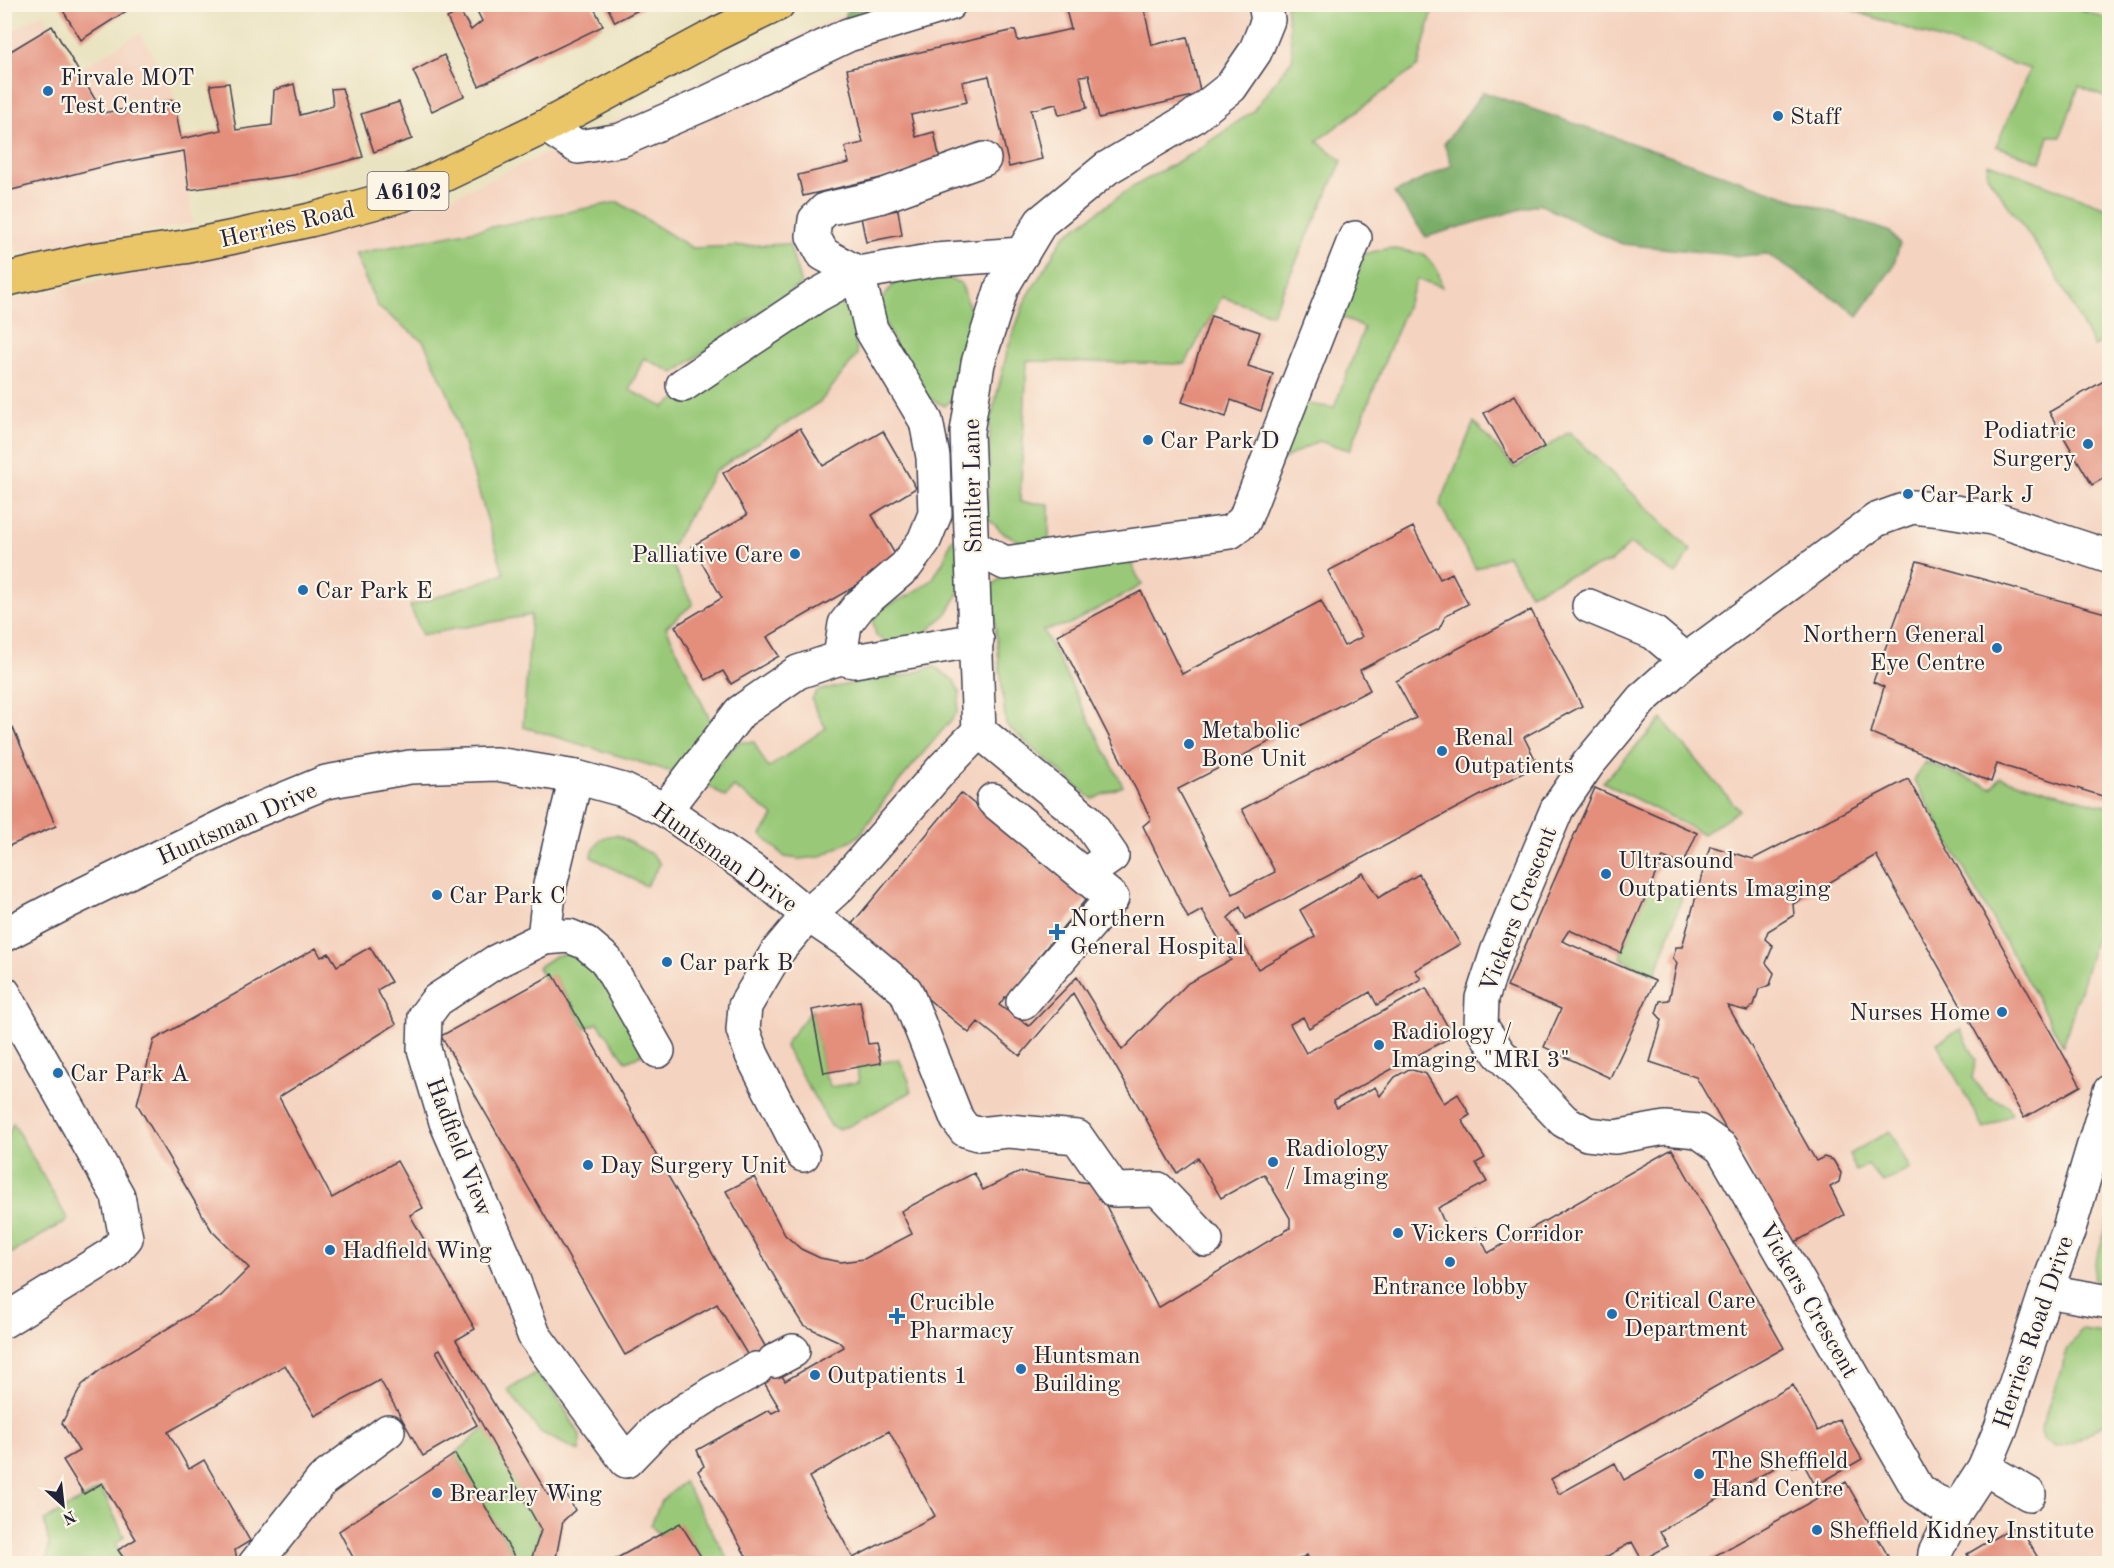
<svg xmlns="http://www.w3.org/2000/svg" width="2114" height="1568" font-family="'Old Standard TT',serif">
  <rect width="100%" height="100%" fill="#fcf5e5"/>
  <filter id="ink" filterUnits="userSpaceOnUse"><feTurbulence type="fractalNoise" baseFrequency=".0167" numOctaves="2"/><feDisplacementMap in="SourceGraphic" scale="12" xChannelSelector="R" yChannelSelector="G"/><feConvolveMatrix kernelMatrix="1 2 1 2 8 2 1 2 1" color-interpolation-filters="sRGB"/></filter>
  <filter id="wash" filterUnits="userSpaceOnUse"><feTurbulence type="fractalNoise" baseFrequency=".008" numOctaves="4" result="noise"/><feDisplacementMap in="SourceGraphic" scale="24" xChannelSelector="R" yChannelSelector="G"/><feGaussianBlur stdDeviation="1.35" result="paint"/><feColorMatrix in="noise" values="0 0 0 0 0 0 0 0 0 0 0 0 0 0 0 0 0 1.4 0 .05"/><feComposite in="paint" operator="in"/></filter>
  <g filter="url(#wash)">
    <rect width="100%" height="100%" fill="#eae3c1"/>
    <!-- built -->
    <g fill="#f4d3c0">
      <polygon points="2066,4 2109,20 2109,1563 5,1563 4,301 129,274 448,199 863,5"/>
      <polygon points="43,13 78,70 140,33 171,87 184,151 193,224 19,253 5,217 4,36"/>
    </g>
    <!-- green -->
    <g fill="#99c978" stroke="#5e765a" stroke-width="1.5">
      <polygon points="1286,5 1434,5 1418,66 1317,141 1342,161 1272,314 1222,297 1185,364 1027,361 1020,502 1049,504 1049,557 1002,532 987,517 990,423 1008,348 1025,301 1064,236 1131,188 1193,153 1253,111 1293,58"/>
      <polygon points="1836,5 2066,4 2109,20 2109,99 2079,86 2061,136 2049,136 2041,162 1996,146 2030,69"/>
      <polygon points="1988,163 2109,209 2109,339 2094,347 2054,271 1987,175"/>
      <polygon points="618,202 692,248 789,244 801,284 674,373 644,358 629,390 664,407 798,315 841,303 854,320 857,355 821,401 715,471 667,554 693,604 666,627 713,726 672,772 523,727 531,615 422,635 410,606 504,574 450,398 424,342 378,307 354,254"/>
      <polygon points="1389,248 1424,254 1438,271 1442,287 1417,279 1350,450 1318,441 1276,463 1302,403 1334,408 1364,328 1336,314 1364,254"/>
      <polygon points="931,272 961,283 977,329 968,383 945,406 916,392 877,305 899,278"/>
      <polygon points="1474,422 1515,468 1569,432 1691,550 1676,574 1630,544 1611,562 1566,577 1530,594 1507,555 1476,569 1440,505"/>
      <polygon points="963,536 962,588 947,613 918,640 898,648 876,636 873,621 882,608 910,595 932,580 944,560 951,540"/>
      <polygon points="1126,554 1142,585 1070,624 1043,630 1123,786 1092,799 1006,725 991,586 1006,574"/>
      <polygon points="934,666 954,681 960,693 957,713 887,796 859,836 820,857 799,859 785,857 761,835 774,816 734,787 725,797 708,785 710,773 739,742 754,742 768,768 826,728 815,709 812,699 817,691 873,679 905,676"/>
      <polygon points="1662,719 1739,810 1703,834 1603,782"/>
      <polygon points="1925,762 1992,788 2000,777 2109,807 2109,896 2063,1045 1914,780"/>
      <path d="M617 835 653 855 660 864 646 886 591 857C596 842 600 836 617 835Z"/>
      <polygon points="1652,882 1682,897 1655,976 1622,959 1621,953"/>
      <polygon points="565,954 579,955 598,971 640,1042 641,1055 626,1061 598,1023 586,1028 553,975 544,979 538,967 555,956"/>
      <polygon points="812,1010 824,1073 831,1087 859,1082 857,1067 899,1059 909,1081 911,1092 849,1126 837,1129 831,1126 785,1047 787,1041"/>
      <polygon points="1960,1029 1976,1059 1972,1078 1988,1097 2008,1105 2012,1114 1984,1129 1937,1043"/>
      <polygon points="13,1123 68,1220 5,1257 5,1143"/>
      <polygon points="1890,1131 1910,1169 1883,1183 1868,1165 1856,1171 1849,1154"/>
      <polygon points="2109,1219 2109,1290 2101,1288 2093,1278 2095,1263"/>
      <polygon points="2082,1330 2109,1334 2109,1421 2072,1443 2056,1447 2043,1439 2040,1431 2068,1348"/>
      <polygon points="536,1373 557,1396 580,1435 580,1452 540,1432 508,1390"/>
      <polygon points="485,1428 541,1530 530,1563 518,1563 455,1454"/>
      <polygon points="684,1482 730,1563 705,1563 680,1524 659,1535 651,1525 661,1501"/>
      <polygon points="101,1488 124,1536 115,1545 127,1563 47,1563 49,1543 44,1521"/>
    </g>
    <!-- forest -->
    <g fill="#7aad68" stroke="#4e6852" stroke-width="1.5">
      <polygon points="863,5 949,5 848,35 845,13"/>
      <polygon points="1483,92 1890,232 1900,244 1893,267 1858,316 1842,303 1767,254 1740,256 1622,244 1539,204 1426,237 1394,193 1452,165 1444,144"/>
    </g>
    <g id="blocks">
      <!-- building -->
      <g fill="#e48e7b" fill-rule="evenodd">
        <polygon points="59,4 129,4 131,8 81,40"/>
        <polygon points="521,4 592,4 603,26 479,86 447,18 460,11 471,30 482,21 474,5 513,5 515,9"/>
        <polygon points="606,4 650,4 615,22"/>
        <polygon points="1090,4 1143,4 1152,45 1187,37 1201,94 1099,118 1089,75 1080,76 1087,108 1059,115 1056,104 1031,110 1042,159 1009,167 989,76 962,82 967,102 911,115 916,137 934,132 941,164 803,196 798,175 849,163 845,147 863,143 847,69 1015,30 1018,41 1071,29 1066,10"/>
        <polygon points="52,26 103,113 174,100 181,139 221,130 210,85 229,83 236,130 272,125 274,90 294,84 300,115 333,106 331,89 342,88 363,157 294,175 189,190 184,151 113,164 4,192 4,55"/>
        <polygon points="444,55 464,96 432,111 413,71"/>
        <polygon points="399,102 412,139 374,152 361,114"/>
        <polygon points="898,210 902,235 866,242 861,217"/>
        <polygon points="1211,316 1260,332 1248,366 1273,374 1261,411 1231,400 1226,417 1182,402"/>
        <polygon points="2109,378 2109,475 2092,485 2049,412"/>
        <polygon points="1515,395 1544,447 1513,464 1484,413"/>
        <polygon points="800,428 823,466 883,431 916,488 872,515 899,561 767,637 779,656 731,684 723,671 706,680 675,626 722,598 692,546 747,515 723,473"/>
        <path d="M1413 527 1440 579 1452 573 1468 604 1446 615 1439 629 1360 670 1370 690 1178 789 1233 894 1275 872 1242 809 1416 718 1396 681 1531 610 1582 706 1524 737 1538 765 1246 919 1240 907 1228 918 1258 969 1315 937 1300 910 1363 873 1378 898 1419 874 1460 944 1415 970 1421 979 1377 1005 1370 992 1309 1028 1303 1017 1290 1024 1306 1053 1426 988 1453 1036 1333 1101 1337 1108 1375 1087 1380 1096 1395 1077 1409 1069 1426 1074 1444 1103 1458 1094 1470 1115 1462 1120 1485 1158 1476 1163 1487 1182 1438 1208 1452 1241 1476 1228 1488 1253 1672 1149 1784 1348 1551 1479 1559 1494 1615 1463 1624 1480 1793 1385 1818 1431 1839 1419 1862 1459 1824 1481 1830 1491 1846 1482 1892 1563H1702L1821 1496 1803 1463 1793 1468 1789 1460 1660 1531 1668 1546 1642 1560 1632 1542 1597 1562 1598 1563H1311L1307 1555 1292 1563H750L698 1471 704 1466 697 1450 769 1410 772 1413 780 1409 717 1304 625 1355 441 1036 553 974 785 1381 844 1347 838 1341 803 1325 791 1306 726 1191 754 1177 785 1235 801 1249 820 1258 841 1262 864 1259 912 1234 901 1211 974 1173 983 1190 1020 1172 1095 1184 1158 1308 1290 1228V1218L1264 1174 1221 1198 1198 1158 1177 1173 1073 993 1020 1056 978 1022 969 1033 846 931 961 793 1087 898 1027 971 1029 976 1011 997H1005L999 1005 1029 1026 1077 977 1122 1050 1188 983 1231 960 1202 910 1188 918 1143 826 1151 819 1057 635 1141 591 1182 674 1321 601 1344 646 1362 637 1328 571ZM889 1431 935 1516 853 1558 809 1477Z"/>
        <polygon points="1917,561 2109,614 2109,798 1997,764 1991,782 1871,733 1884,687 1873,682"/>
        <polygon points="13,728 56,826 4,848 4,732"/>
        <polygon points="1908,779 2081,1086 2024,1118 1876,855 1793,904 1794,915 1768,931 1765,939 1773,946 1766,963 1774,973 1770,985 1759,989 1754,1005 1747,1011 1728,1006 1816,1161 1824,1157 1833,1160 1841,1173 1839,1182 1830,1187 1844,1215 1792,1244 1696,1077 1650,1062 1662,1020 1656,1013 1660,1001 1669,1000 1677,963 1673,958 1676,947 1682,947 1710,846 1753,859"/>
        <polygon points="1595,788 1697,833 1683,865 1663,857 1621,953 1569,930 1562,941 1655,981 1610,1078 1544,1047 1561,1009 1507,987"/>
        <polygon points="370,947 391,982 377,990 396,1024 279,1097 332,1198 397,1161 423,1208 410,1215 475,1329 456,1340 548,1495 562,1487 575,1510 563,1521 555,1563 530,1563 541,1530 440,1349 436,1351 477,1425 423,1456 380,1380 315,1416 285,1365 168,1432 189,1469 204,1460 250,1541 235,1550 237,1559 229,1563 127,1563 118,1550 136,1539 102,1483 84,1494 63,1460 79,1451 62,1423 82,1385 104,1367 221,1296 249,1268 212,1231 137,1104 154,1040 316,948 321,957 329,953 337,966"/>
        <polygon points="860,1001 868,1044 876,1043 881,1063 824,1073 812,1010"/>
        <polygon points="455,1454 518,1563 356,1563 339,1531"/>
        <polygon points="680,1523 705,1563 608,1563 659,1535"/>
        <polygon points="2018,1524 2041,1563 1972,1563 1967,1554"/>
      </g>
    </g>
  </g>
  <g filter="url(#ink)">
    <use href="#blocks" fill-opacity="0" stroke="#403f4f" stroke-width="1.5"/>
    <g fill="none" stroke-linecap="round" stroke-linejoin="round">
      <!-- minor casing -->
      <g stroke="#403f4f" stroke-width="36">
        <g id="minor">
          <polyline points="546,126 578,147 621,140 704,104 848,35 949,4"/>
          <polyline points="984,159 879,197 826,209 815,220 813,236 823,254 858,273 935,260 1022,254"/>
          <polyline points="683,385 816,296 858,273 871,329 926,421 933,457 935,514 924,541 906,566 859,606 845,624 840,658"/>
          <polyline points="972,546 1005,563 1230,532 1244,521 1355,238"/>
          <polyline points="1589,606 1654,633 1686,660"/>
          <polyline points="979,731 967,432 978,363 1002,287 1041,222 1107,168 1192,118 1231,87 1255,52 1268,20 1265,4"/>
          <polyline points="576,777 550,885 544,938 495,962 437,1000 425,1016 424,1049 446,1122 507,1263 534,1335 626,1461 658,1428 714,1392 756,1369"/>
          <polyline points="993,800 1112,898 1023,1002"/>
          <polyline points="665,810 740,712 798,672 840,658 854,661 977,640"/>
          <polyline points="4,935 69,901 248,814 326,782 410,767 496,764 576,777 623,790 665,810 759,875 808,915 848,942 906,991 957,1119 965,1130 978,1134 1008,1131 1077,1137 1114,1190 1158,1189 1206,1240"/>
          <polyline points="544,938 569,936 586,943 606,960 658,1051"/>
          <polyline points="4,993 118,1196 126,1238 112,1254 4,1321"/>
          <polyline points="803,1155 752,1055 743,1030 745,1006 777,952 808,915 840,886 943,768 979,731 1087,820 1112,856 1085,875"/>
          <polyline points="2046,1291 2110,1302"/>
          <polyline points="774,1361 793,1351"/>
          <polyline points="1984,1468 2029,1494"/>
          <polyline points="1956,1511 1935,1502 1918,1489 1722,1148 1698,1131 1665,1128 1615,1137 1587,1134 1564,1121 1499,1053 1481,1026 1482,998 1497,952 1557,809 1588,764 1642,699 1686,660 1876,520 1912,507 1943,510 1992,518 2110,557"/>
          <polyline points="255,1564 322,1480 388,1431"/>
          <polyline points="1934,1564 1935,1553 1956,1511 1984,1468 2001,1428 2046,1291 2068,1232 2110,1091"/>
        </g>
      </g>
      <!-- major casing -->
      <g stroke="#403f4f" stroke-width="36">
        <polyline id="major" points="4,280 91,260 184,247 234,237 310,220 402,195 546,126 717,34 778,4"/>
      </g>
      <!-- minor -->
      <use href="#minor" stroke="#fff" stroke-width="33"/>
      <!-- major -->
      <use href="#major" stroke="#eac669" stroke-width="33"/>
    </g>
  </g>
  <!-- markers -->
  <g fill="#1f6fb2" stroke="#fcf5e5" stroke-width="2">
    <circle cx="48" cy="91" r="6"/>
    <circle cx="1778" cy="116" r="6"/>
    <circle cx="1148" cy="440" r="6"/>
    <circle cx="2088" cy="444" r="6"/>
    <circle cx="1908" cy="494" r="6"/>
    <circle cx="795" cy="554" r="6"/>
    <circle cx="303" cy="590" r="6"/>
    <circle cx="1997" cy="648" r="6"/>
    <circle cx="1189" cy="744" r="6"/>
    <circle cx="1442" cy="751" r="6"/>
    <circle cx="1606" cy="874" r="6"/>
    <circle cx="437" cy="895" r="6"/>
    <path d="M1054 923h6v6h6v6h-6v6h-6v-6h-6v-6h6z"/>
    <circle cx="667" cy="962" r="6"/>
    <circle cx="2002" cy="1012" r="6"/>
    <circle cx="1379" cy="1045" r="6"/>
    <circle cx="58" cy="1073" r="6"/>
    <circle cx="1273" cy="1162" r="6"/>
    <circle cx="588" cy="1165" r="6"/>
    <circle cx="1398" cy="1233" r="6"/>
    <circle cx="330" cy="1250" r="6"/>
    <circle cx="1450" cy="1262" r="6"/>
    <circle cx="1612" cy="1314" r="6"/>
    <path d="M894 1307h6v6h6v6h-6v6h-6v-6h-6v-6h6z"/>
    <circle cx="1021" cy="1369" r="6"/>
    <circle cx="815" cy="1375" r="6"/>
    <circle cx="1699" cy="1474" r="6"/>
    <circle cx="437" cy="1493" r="6"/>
    <circle cx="1817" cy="1530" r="6"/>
  </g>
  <g text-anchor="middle" stroke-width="4.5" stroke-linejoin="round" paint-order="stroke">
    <!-- shield labels -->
    <rect fill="#fcf5e5" stroke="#63616e" stroke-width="1.5" x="367.5" y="172" width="81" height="38" rx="4.5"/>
    <g font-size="22" font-weight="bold" fill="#22223b">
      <text x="408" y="199">A6102</text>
    </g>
    <!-- poi labels -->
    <g font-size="24" fill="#22223b" stroke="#fcf5e5" text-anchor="start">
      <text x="60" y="85">Firvale MOT<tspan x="60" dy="28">Test Centre</tspan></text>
      <text x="1790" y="124">Staff</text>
      <text x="2076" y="438" text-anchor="end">Podiatric<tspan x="2076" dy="28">Surgery</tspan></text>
      <text x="1160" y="448">Car Park D</text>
      <text x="1920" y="502">Car Park J</text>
      <text x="783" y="562" text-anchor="end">Palliative Care</text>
      <text x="315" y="598">Car Park E</text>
      <text x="1985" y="642" text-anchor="end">Northern General<tspan x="1985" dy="28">Eye Centre</tspan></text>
      <text x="1201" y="738">Metabolic<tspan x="1201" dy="28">Bone Unit</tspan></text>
      <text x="1454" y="745">Renal<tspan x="1454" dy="28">Outpatients</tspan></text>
      <text x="1618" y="868">Ultrasound<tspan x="1618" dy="28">Outpatients Imaging</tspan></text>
      <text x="449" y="903">Car Park C</text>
      <text x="1070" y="926">Northern<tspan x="1070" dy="28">General Hospital</tspan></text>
      <text x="679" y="970">Car park B</text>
      <text x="1990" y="1020" text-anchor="end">Nurses Home</text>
      <text x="1391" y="1039">Radiology /<tspan x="1391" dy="28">Imaging "MRI 3"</tspan></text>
      <text x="70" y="1081">Car Park A</text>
      <text x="1285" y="1156">Radiology<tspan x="1285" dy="28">/ Imaging</tspan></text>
      <text x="600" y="1173">Day Surgery Unit</text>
      <text x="1410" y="1241">Vickers Corridor</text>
      <text x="342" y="1258">Hadfield Wing</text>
      <text x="1450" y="1294" text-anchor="middle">Entrance lobby</text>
      <text x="1624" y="1308">Critical Care<tspan x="1624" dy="28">Department</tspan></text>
      <text x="909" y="1310">Crucible<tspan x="909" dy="28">Pharmacy</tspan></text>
      <text x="1033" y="1363">Huntsman<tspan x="1033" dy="28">Building</tspan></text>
      <text x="827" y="1383">Outpatients 1</text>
      <text x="1711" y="1468">The Sheffield<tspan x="1711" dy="28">Hand Centre</tspan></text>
      <text x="449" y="1501">Brearley Wing</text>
      <text x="1829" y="1538">Sheffield Kidney Institute</text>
    </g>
    <!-- street labels -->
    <g font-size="24" fill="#22223b" stroke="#fcf5e5">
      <text transform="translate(287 224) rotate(-13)" y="8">Herries Road</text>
      <text transform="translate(972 486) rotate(-91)" y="8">Smilter Lane</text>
      <text transform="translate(237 823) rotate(-24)" y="8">Huntsman Drive</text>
      <text transform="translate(725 857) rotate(35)" y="8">Huntsman Drive</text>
      <text transform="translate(1518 909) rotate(-69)" y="8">Vickers Crescent</text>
      <text transform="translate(460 1147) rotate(69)" y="8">Hadfield View</text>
      <text transform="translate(1809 1300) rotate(60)" y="8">Vickers Crescent</text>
      <text transform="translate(2033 1332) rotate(-71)" y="8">Herries Road Drive</text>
    </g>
  </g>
  <!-- margin -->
  <rect width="2114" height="1568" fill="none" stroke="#fcf5e5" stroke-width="24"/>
  <!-- north arrow -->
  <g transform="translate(63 1505) rotate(153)" stroke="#fcf5e5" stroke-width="4.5" paint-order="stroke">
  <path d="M0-4.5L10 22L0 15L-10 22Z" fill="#22223b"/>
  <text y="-9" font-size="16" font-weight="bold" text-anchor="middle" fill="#22223b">N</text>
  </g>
</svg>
